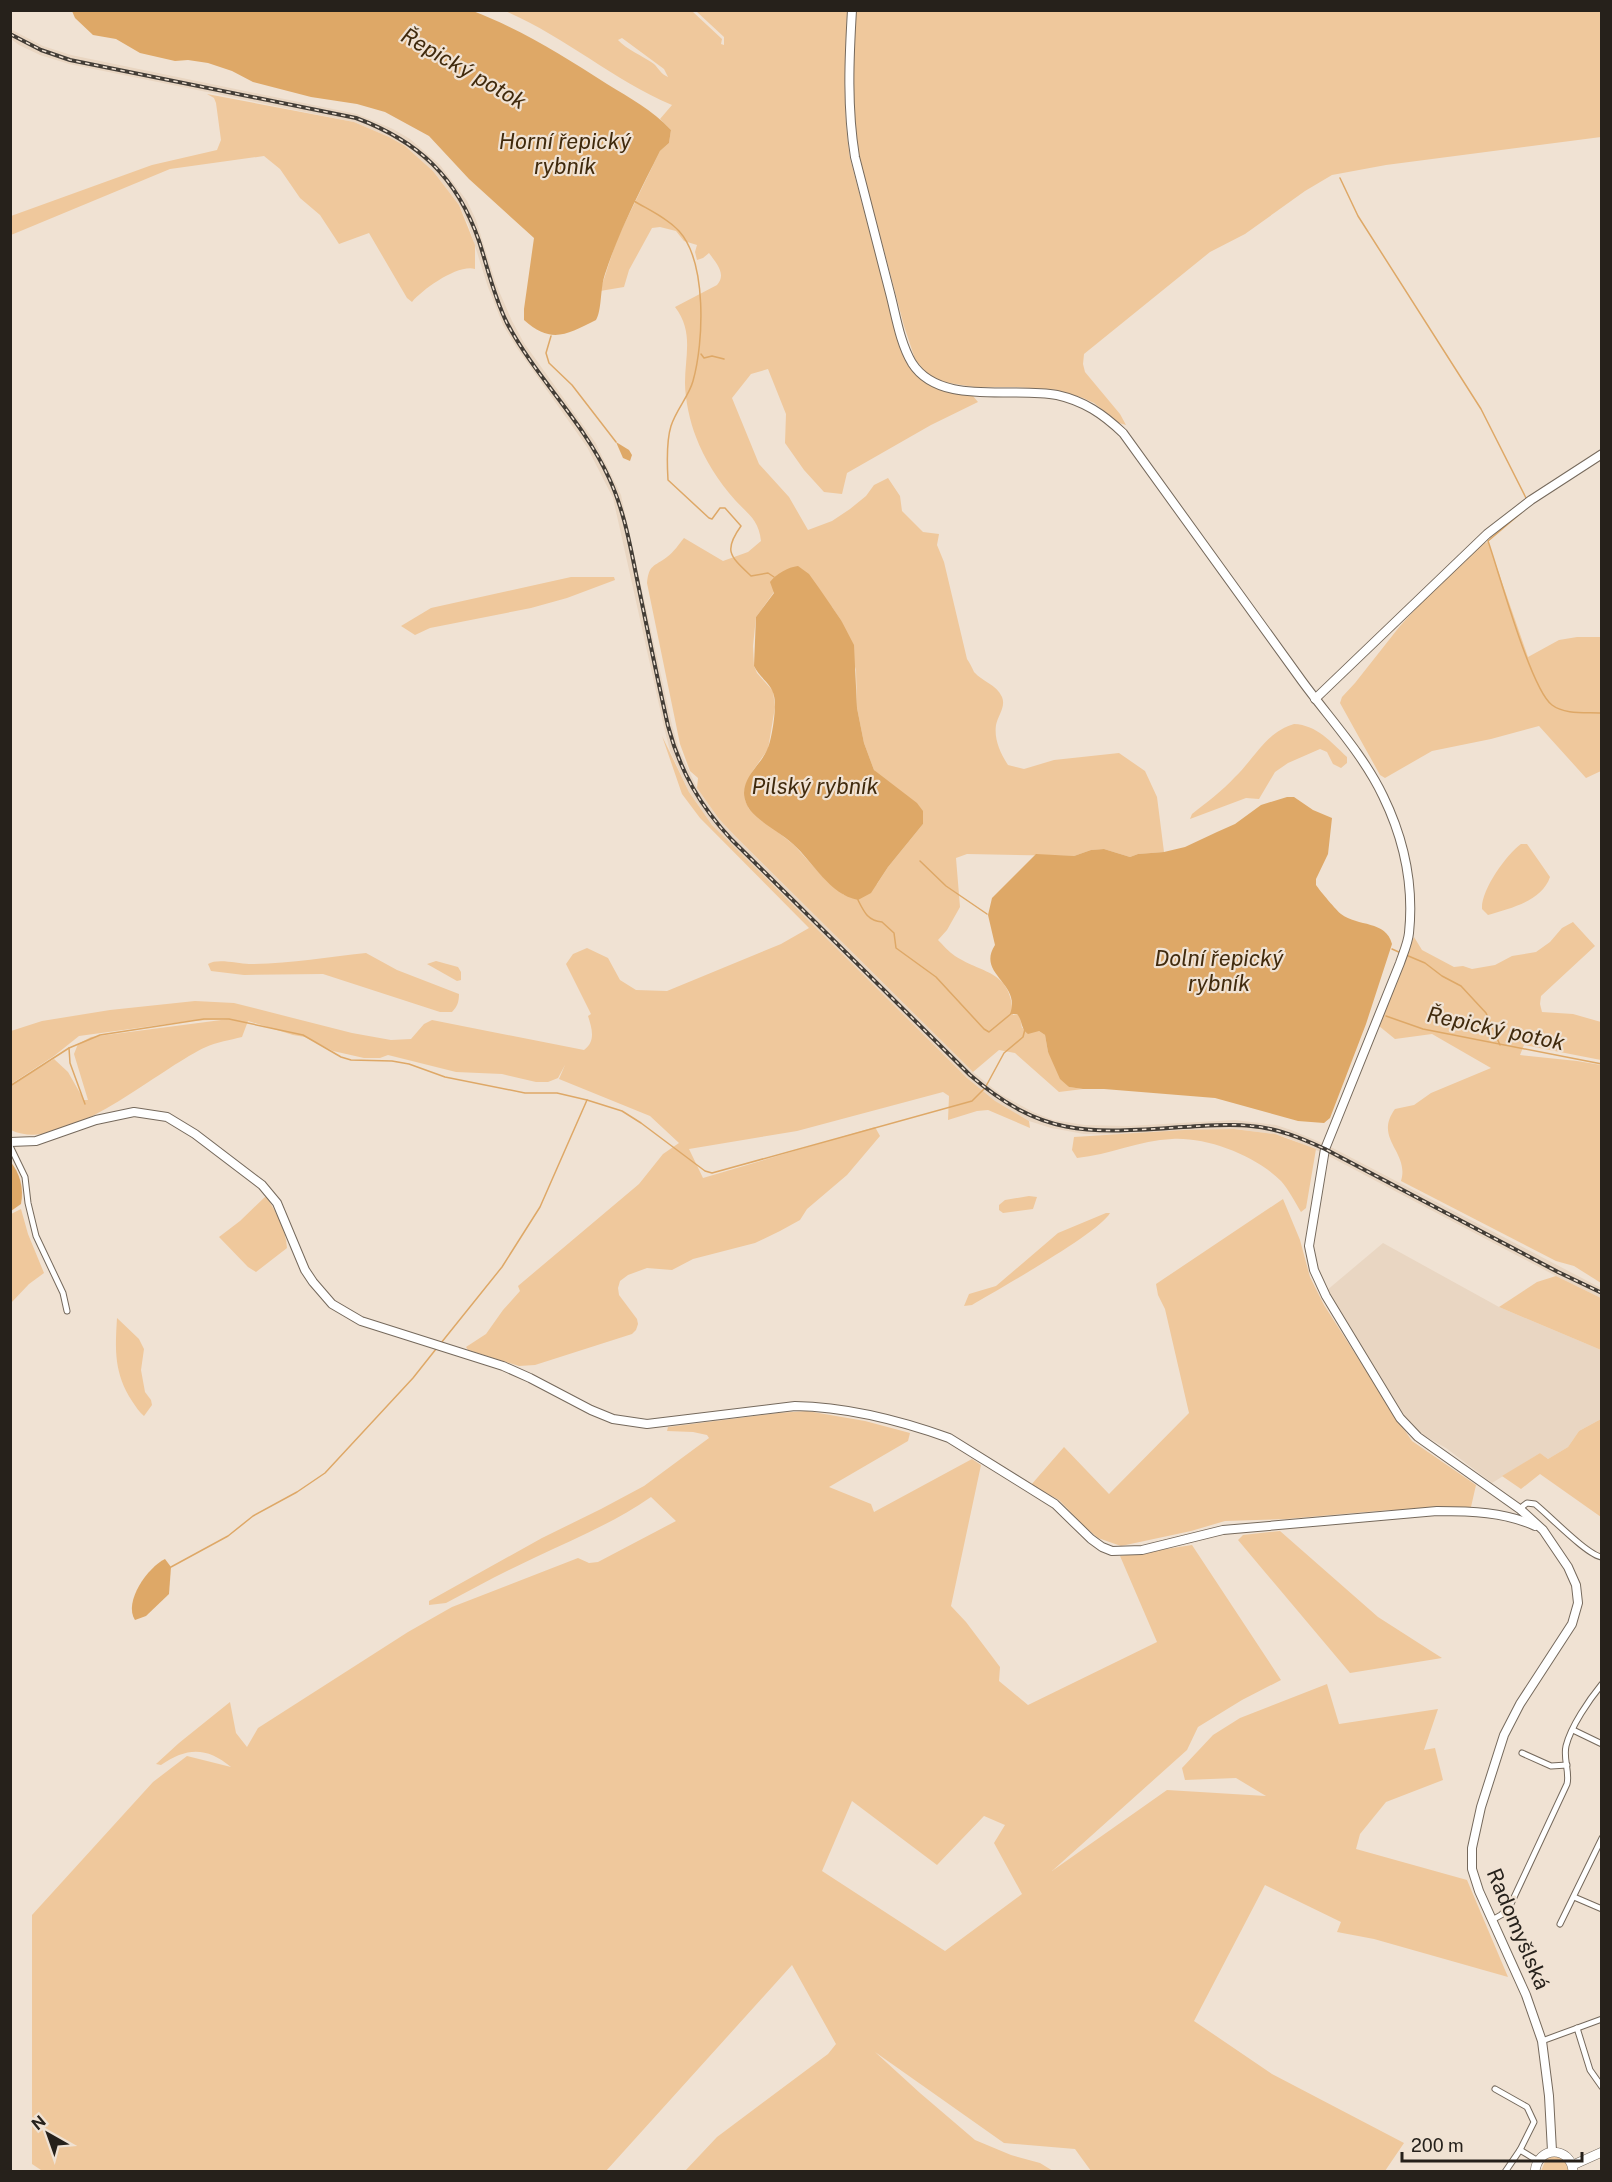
<svg xmlns="http://www.w3.org/2000/svg" width="1612" height="2182" font-family="'Public Sans',sans-serif">
  <rect width="100%" height="100%" fill="#f0e2d3"/>
  <!-- built -->
  <g fill="#e9d6c2">
    <polygon points="10,29 43,46 71,55 357,114 393,129 410,139 440,165 467,201 476,220 496,284 512,321 524,343 595,442 621,495 672,725 679,749 697,788 719,819 736,837 973,1072 1000,1094 1033,1112 1053,1120 1085,1125 1127,1126 1235,1120 1276,1125 1291,1130 1327,1145 1601,1288 1601,1298 1556,1276 1323,1153 1288,1138 1273,1134 1235,1129 1127,1135 1084,1134 1051,1128 1029,1121 994,1101 967,1078 729,843 712,825 689,792 670,751 664,727 613,498 587,447 517,348 503,325 488,287 468,224 459,205 433,171 405,146 389,137 354,122 69,64 40,55 19,45 11,39"/>
    <polygon points="1383,1243 1499,1307 1601,1350 1601,1419 1579,1431 1568,1447 1548,1459 1540,1453 1492,1483 1446,1448 1423,1435 1406,1418 1326,1291"/>
  </g>
  <!-- green -->
  <g fill="#efc89c" fill-rule="evenodd">
    <path d="M505 11H692L722 39 721 44 724 45V37L696 11H847C845 60 842 108 850 158L901 350C918 387 936 390 973 396L978 402 931 425 847 473 842 494 824 492 804 470 785 443 786 414 768 369 751 374 732 398 759 464 789 497 808 530 832 521 850 509 866 496 874 485 888 478 900 496 902 511 923 532 939 534 937 545 944 562 967 659C970 663 972 668 974 672 983 682 996 684 1002 697 1006 707 998 715 996 725 994 739 1000 753 1008 765L1024 769 1054 760 1119 753 1145 771 1157 797 1164 852 1138 854 1130 857 1104 849 1091 850 1074 856 967 854 956 858 960 907 947 930 938 940C943 945 949 952 955 956 985 975 1011 970 1013 1015L1017 1014 1020 1017 1022 1028 1039 1031 1045 1035 1048 1052 1069 1087 1083 1089 1059 1092 1015 1053 999 1050 973 1072 736 837 719 819 697 788 698 778 690 771 680 744 647 583C649 564 654 567 667 557 674 552 679 544 684 538L723 561 748 552 761 541C759 520 748 514 735 500 719 482 704 459 696 437 690 422 685 399 685 383 685 355 694 332 675 307L717 285C727 274 716 263 709 253L703 258 697 260 695 252 697 245 684 241 676 231 660 227 652 228 629 270 624 287 600 291 617 239 660 151 669 143 671 130 660 119 672 105C613 80 564 36 505 11ZM622 38 664 69 668 77C661 74 659 69 654 64 643 56 626 49 618 40ZM774 592 832 607 841 620 856 670 857 708 864 743 874 770 923 824 888 867 877 884 844 895 823 877 794 845 749 809 745 800 744 792 745 786 752 772 768 749 775 707 773 691 757 673 754 666 753 646 756 617Z"/>
    <path d="M856 11H1601V137L1386 165 1332 175 1305 191 1245 234 1210 252 1084 354 1083 364 1085 372 1120 414 1126 425 1119 423 1094 403 1083 398 1057 390 1015 387H974L943 382 931 377 923 369 915 359 904 326 859 156C851 107 854 59 856 11Z"/>
    <path d="M207 94 354 122 389 137 405 146 433 171 459 205 475 245V269C458 264 423 289 412 302L407 298 369 233 339 244 320 215 300 198 280 169 264 156 170 169 11 235V216L152 165 217 150 221 140 216 103 214 98Z"/>
    <polygon points="1488,542 1528,657 1559,640 1577,637 1601,637 1601,771 1586,778 1539,726 1491,739 1432,751 1385,778 1380,775 1340,703 1342,697 1355,683 1400,626 1431,592 1484,543"/>
    <polygon points="571,577 614,577 615,580 567,598 531,608 430,628 415,635 401,626 431,608"/>
    <path d="M1294 724C1317 725 1331 742 1347 757V763L1341 768 1333 764 1327 752 1320 749 1288 763 1275 772 1259 799 1246 798 1190 819 1192 814C1206 803 1222 791 1235 777 1255 758 1266 732 1294 724Z"/>
    <path d="M662 736 689 792 712 825 967 1078 995 1101 1029 1121 1030 1128 988 1110 977 1111 948 1120 949 1096 943 1092 797 1131 689 1149 703 1178 875 1127 880 1136 847 1175 807 1209 800 1220 780 1231 755 1243 693 1259 672 1270 647 1268 628 1275 620 1281 618 1288 619 1295 637 1319 638 1324 636 1330 632 1334 535 1365 519 1366 468 1350 466 1347 486 1334 503 1310 520 1291 518 1286 639 1184 663 1154 679 1143 650 1116 559 1079 565 1065 558 1078 548 1082H536L502 1074 456 1072 388 1055 380 1058H364L333 1051 305 1037 293 1035 248 1021 242 1037C230 1040 217 1042 206 1047 159 1068 63 1156 11 1130L10 1085 54 1059 68 1072 84 1100H88L74 1054 78 1044 91 1037 229 1019 189 1021 79 1036 54 1056 11 1084V1031L42 1021 110 1010 195 1001 234 1003 352 1033 391 1040 411 1039 424 1024 432 1020 584 1050C596 1041 592 1029 588 1016L591 1014 566 964 573 954 587 948 608 958 620 980 636 990 667 991 781 944 809 928 700 818 682 794Z"/>
    <path d="M1521 844H1527L1550 877C1542 901 1511 908 1488 915L1482 909C1481 890 1506 855 1521 844Z"/>
    <path d="M1573 922 1595 946 1541 996 1540 1004 1542 1012 1573 1014 1601 1022V1060L1524 1045 1520 1055 1577 1061 1601 1065V1283L1574 1266 1556 1261 1401 1181C1410 1152 1373 1139 1395 1109L1414 1105 1431 1093 1491 1068 1432 1034 1395 1039 1379 1026 1414 937 1422 950 1454 967 1463 966 1472 969 1495 965 1512 956 1536 952 1550 942 1562 928Z"/>
    <path d="M366 953 397 970 459 994C459 1002 457 1007 452 1012H440L323 974 244 975 211 971 208 964C218 958 238 964 249 964 289 964 327 957 366 953Z"/>
    <polygon points="436,961 458,967 461,972 461,980 457,981 427,964"/>
    <path d="M1234 1129 1275 1134 1316 1149 1306 1208 1301 1212C1295 1202 1289 1190 1281 1181 1256 1156 1208 1137 1172 1139 1140 1140 1109 1155 1077 1158L1072 1150 1074 1137 1185 1130Z"/>
    <path d="M266 1196C276 1212 286 1229 287 1248L256 1272 248 1267 219 1237 240 1221Z"/>
    <polygon points="1029,1196 1037,1197 1033,1209 1003,1213 999,1210 999,1205 1005,1200"/>
    <polygon points="1283,1199 1300,1240 1310,1277 1324,1305 1395,1416 1412,1441 1476,1485 1471,1507 1437,1511 1389,1510 1286,1519 1225,1521 1191,1531 1121,1546 1098,1538 1084,1526 1059,1500 1031,1485 1064,1447 1109,1494 1189,1413 1165,1309 1158,1295 1156,1284"/>
    <polygon points="21,1209 28,1234 44,1273 29,1284 11,1303 11,1214"/>
    <path d="M1106 1213H1110C1099 1233 997 1290 972 1305L964 1306 969 1294 996 1286 1058 1233Z"/>
    <polygon points="1556,1276 1601,1298 1601,1350 1499,1307 1537,1282"/>
    <path d="M117 1318 139 1339 144 1349 141 1370 145 1392 151 1400 152 1405 144 1416C139 1412 136 1407 132 1401 114 1373 115 1350 117 1318Z"/>
    <path d="M807 1411 865 1421 910 1433 908 1441 829 1487 871 1504 874 1512 972 1459 981 1465 951 1606 966 1622 1000 1667 999 1681 1028 1705 1157 1642 1120 1556 1192 1545 1281 1680 1242 1700 1198 1727 1187 1750 1052 1871 1167 1790 1266 1796 1236 1778 1185 1780 1182 1768 1213 1735 1240 1718 1327 1684 1339 1724 1438 1709 1424 1750 1435 1748 1443 1780 1386 1802 1360 1834 1356 1849 1467 1880 1508 1977 1374 1939 1337 1932 1341 1922 1265 1885 1194 2021 1272 2074 1404 2143 1385 2171H1091L1075 2149 1004 2143 875 2052 920 2093 975 2140 1011 2155 1040 2163 1053 2171H685L717 2137 828 2054 836 2044 792 1965 606 2171 44 2172 32 2164V1915L153 1782 187 1756 231 1767C207 1747 187 1747 161 1765L156 1764 179 1743 230 1702 236 1733 247 1747 258 1728 408 1632 452 1607 578 1558 589 1563 598 1562 676 1521 651 1497C615 1522 576 1538 536 1557 506 1571 476 1587 446 1603L429 1605V1601L542 1538 601 1509 644 1486 709 1438 707 1435 693 1432 667 1431 668 1427 778 1413ZM852 1801 937 1865 984 1816 1005 1825 994 1843 1022 1894 945 1951 822 1871Z"/>
    <polygon points="1601,1419 1601,1517 1540,1474 1521,1489 1502,1476 1540,1453 1548,1459 1568,1447 1579,1431"/>
    <polygon points="1280,1531 1378,1617 1442,1658 1350,1673 1238,1540 1243,1535"/>
    <path d="M1555 2156C1564 2158 1567 2163 1569 2171H1541L1546 2159Z"/>
  </g>
  <!-- water -->
  <g fill="#dea867">
    <path d="M72 11H473C520 29 564 56 607 84 630 98 652 110 671 130L669 143 660 151C640 191 619 231 605 274 600 288 602 310 596 320 567 334 552 345 524 320V309L534 238 469 179 429 136 385 112 357 104 311 97 253 82 232 71 208 63 188 60 175 61 140 53 116 39 93 35 75 18Z"/>
    <polygon points="616,442 629,450 632,455 630,461 623,458"/>
    <path d="M798 566 809 574 819 588 841 620 854 645 857 708 864 743 874 770 917 803 923 811V824L888 867 871 893 858 900C829 894 814 863 793 844 780 832 762 824 750 810 747 806 744 799 744 793 744 776 761 764 767 750 772 740 777 706 774 696 772 684 759 677 754 666L756 617 774 593 770 582C776 574 788 567 798 566Z"/>
    <path d="M1287 797H1294L1313 810 1332 818 1328 854 1316 879V885C1320 891 1337 911 1341 914 1358 927 1386 920 1392 944L1366 1024 1330 1118 1324 1123 1298 1121 1215 1098 1104 1089H1083L1069 1087 1060 1079 1048 1052 1045 1035 1039 1031 1028 1034C1020 1028 1023 1021 1017 1014H1010C1022 983 976 974 995 945L988 915 992 898 1036 854 1074 856 1091 850 1104 849 1130 857 1138 854 1164 852 1185 847 1217 832 1235 824 1261 805Z"/>
    <path d="M10 1161C20 1173 24 1188 21 1204L11 1211Z"/>
    <path d="M165 1559 171 1567 169 1594 146 1616 135 1620C123 1602 148 1567 165 1559Z"/>
  </g>
  <g fill="none" stroke-linecap="round" stroke-linejoin="round">
    <!-- stream -->
    <g stroke="#dea867" stroke-width="1.5">
      <polyline points="1340,178 1358,216 1481,409 1526,498"/>
      <path d="M634 201C649 210 667 218 679 231 707 262 704 342 693 381 689 396 676 410 671 426 666 442 667 463 668 480L709 518 712 519 720 508H725L741 526C723 551 730 556 751 576L768 573 774 577"/>
      <polyline points="551,336 546,353 549,363 572,385 616,442"/>
      <polyline points="701,354 704,358 712,356 724,359"/>
      <path d="M1521 513 1488 541C1499 572 1531 690 1552 705 1565 715 1586 712 1602 713"/>
      <polyline points="920,861 946,886 987,914"/>
      <path d="M858 900C864 912 868 921 882 922L894 933 896 948 936 977 984 1029 989 1032 1012 1013"/>
      <polyline points="1392,949 1401,953"/>
      <polyline points="1406,955 1425,963 1442,976 1461,986 1486,1013 1500,1045"/>
      <polyline points="1386,1016 1423,1029 1602,1064"/>
      <polyline points="69,1048 70,1063 85,1104"/>
      <polyline points="10,1086 69,1048 100,1035 204,1019 229,1019 303,1035 341,1057 351,1060 392,1061 409,1064 445,1077 525,1093 557,1093 587,1100 622,1111 641,1123 705,1171 712,1173 972,1101 985,1088 1004,1053 1023,1037 1025,1029"/>
      <polyline points="441,1343 502,1267 540,1207 587,1100"/>
      <polyline points="171,1567 228,1536 253,1516 297,1492 325,1473 413,1378 436,1349"/>
    </g>
    <!-- street casing -->
    <g stroke="#75695c" stroke-width="7">
      <g id="street">
        <polyline points="10,1146 25,1177 28,1203 36,1236 63,1293 67,1311"/>
        <path d="M1521 1512 1523 1506 1527 1503 1535 1504C1549 1515 1588 1556 1602 1557"/>
        <polyline points="1573,1730 1602,1744"/>
        <polyline points="1522,1753 1551,1766 1567,1765"/>
        <polyline points="1574,1897 1602,1909"/>
        <path d="M1492 1920 1501 1915 1509 1908 1567 1784C1570 1772 1563 1759 1566 1746 1571 1726 1589 1700 1602 1684"/>
        <polyline points="1560,1924 1602,1838"/>
        <polyline points="1577,2028 1590,2070 1602,2087"/>
        <polyline points="1542,2041 1602,2019"/>
        <polyline points="1495,2089 1527,2107 1534,2122 1520,2150 1505,2172"/>
        <polyline points="1520,2150 1538,2161"/>
      </g>
    </g>
    <!-- secondary casing -->
    <g stroke="#75695c" stroke-width="10">
      <g id="secondary">
        <path d="M852 10C849 60 847 108 855 157 867 202 878 248 890 293 896 316 900 343 912 363 940 407 1013 386 1057 395 1084 401 1103 414 1123 433 1183 515 1242 598 1302 681 1329 718 1363 754 1383 796 1404 839 1414 885 1409 933 1408 943 1403 954 1400 963L1325 1149 1309 1246 1314 1270 1326 1296 1400 1418 1418 1437 1521 1510 1543 1530 1568 1567 1576 1585 1578 1603 1572 1624 1520 1704 1504 1735 1481 1807 1472 1848V1869L1479 1891 1526 1995 1542 2041 1549 2096 1552 2151"/>
        <polyline points="1315,699 1487,534 1531,500 1602,454"/>
        <path d="M10 1142 36 1141 96 1120 134 1112 167 1117 195 1134 262 1185 277 1203 305 1270 313 1282 332 1304 361 1321 503 1366 530 1378 591 1410 613 1419 647 1424 795 1406C848 1407 899 1420 949 1438L1055 1504 1091 1539 1102 1547 1112 1551 1142 1550 1223 1530 1437 1511C1470 1511 1505 1512 1535 1526"/>
      </g>
    </g>
    <!-- primary casing -->
    <g stroke="#75695c" stroke-width="10">
      <g id="primary">
        <polyline points="1573,2165 1602,2152"/>
        <path d="M1535 2172C1537 2145 1572 2146 1573 2172"/>
      </g>
    </g>
    <!-- street -->
    <use href="#street" stroke="#fff" stroke-width="5"/>
    <!-- secondary -->
    <use href="#secondary" stroke="#fff" stroke-width="8"/>
    <!-- primary -->
    <use href="#primary" stroke="#fff" stroke-width="9"/>
    <!-- rail casing -->
    <g stroke="#433d36" stroke-width="4">
      <path id="rail" d="M10 34 41 50 70 60 356 118C418 141 457 177 479 241 488 269 494 297 507 323 536 378 583 421 609 478 624 510 630 545 637 579 647 628 657 677 668 726 680 771 700 806 732 840L970 1075C1044 1139 1091 1133 1183 1127 1206 1126 1228 1123 1251 1126 1277 1128 1301 1138 1325 1149L1558 1272 1602 1293"/>
    </g>
    <!-- rail -->
    <use href="#rail" stroke="#f0e2d3" stroke-width="1.5" stroke-dasharray="4.5" stroke-linecap="butt"/>
  </g>
  <g text-anchor="middle" stroke-width="4.5" stroke-linejoin="round" paint-order="stroke">
    <!-- street labels -->
    <g font-size="21" fill="#26211b" stroke="#f0e2d3">
      <text transform="translate(1518 1929) rotate(67)" y="7">Radomyšlská</text>
    </g>
    <!-- water labels -->
    <g font-size="22" font-style="italic" fill="#402a0d" stroke="#f0e2d3">
      <text transform="translate(464 68) rotate(30)" y="8">Řepický potok</text>
      <text x="565" y="149">Horní řepický<tspan x="565" dy="25">rybník</tspan></text>
      <text x="815" y="794">Pilský rybník</text>
      <text x="1219" y="966">Dolní řepický<tspan x="1219" dy="25">rybník</tspan></text>
      <text transform="translate(1496 1028) rotate(12)" y="8">Řepický potok</text>
    </g>
  </g>
  <!-- border -->
  <rect width="1612" height="2182" fill="none" stroke="#26211b" stroke-width="24"/>
  <!-- north arrow -->
  <g transform="translate(48 2134) rotate(320)" stroke="#f0e2d3" stroke-width="4.5" paint-order="stroke">
  <path d="M0-4.5L10 22L0 15L-10 22Z" fill="#26211b"/>
  <text y="-9" font-size="16" font-weight="bold" text-anchor="middle" fill="#26211b">N</text>
  </g>
  <!-- scale -->
  <path d="M1402 2152v9h180v-9" fill="none" stroke="#26211b" stroke-width="3"/>
  <text x="1411" y="2152" font-size="18" fill="#26211b" stroke="#f0e2d3" stroke-width="4.5" paint-order="stroke">200 m</text>
</svg>
